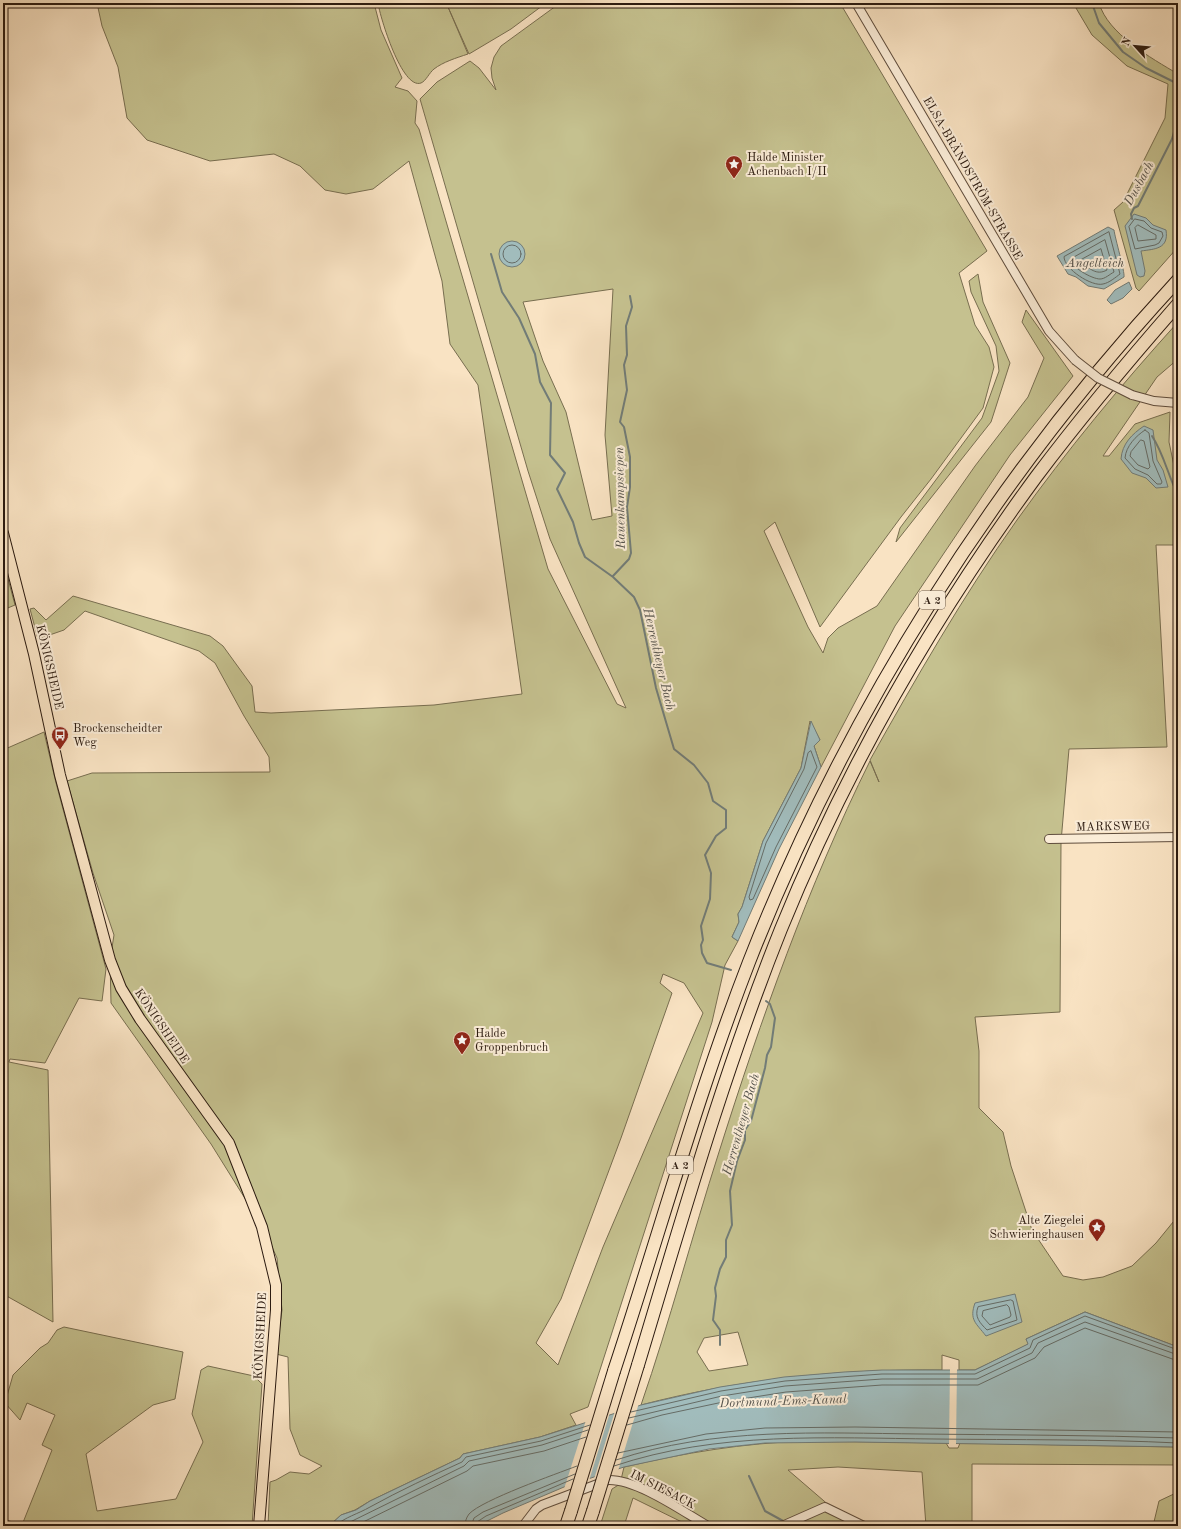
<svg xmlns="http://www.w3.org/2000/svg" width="1181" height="1529" font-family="'Old Standard TT',serif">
  <rect width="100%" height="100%" fill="#f9e3c3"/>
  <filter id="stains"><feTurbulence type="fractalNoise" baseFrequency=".005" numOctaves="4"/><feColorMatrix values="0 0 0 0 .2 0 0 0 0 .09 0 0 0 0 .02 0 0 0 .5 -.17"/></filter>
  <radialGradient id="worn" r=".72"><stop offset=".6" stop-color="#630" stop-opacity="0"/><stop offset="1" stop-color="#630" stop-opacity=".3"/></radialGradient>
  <!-- green -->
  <g fill="#c5c18f" stroke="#786e50" fill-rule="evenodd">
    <path d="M97 3H374L381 30 402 78 395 87 408 91 417 101 415 123 419 129 548 569 617 704 626 708 550 539 528 471 420 99 437 82 470 61 479 68 496 90 492 78 491 68 494 57 501 46 560 3H840L987 251 959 273 975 325 989 347 994 367 983 408 931 479 901 517 820 627 775 522 764 531 808 627 823 653 828 638 838 628 877 606 975 466 1028 397 1044 358 1022 322 1026 310 1073 376 1010 455 895 626 821 767 814 746 820 740 810 721 801 768 763 841 742 907 738 914 739 922 732 937 738 941 725 965 712 1022 588 1407 570 1414 576 1425 540 1437 463 1454 460 1458 370 1501 355 1510 341 1515 329 1526H268L270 1482 276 1480 290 1472 309 1474 322 1466 300 1455 290 1429 288 1357 276 1354 282 1310 277 1258 264 1229 211 1144 111 1003 110 960 114 935 93 873 67 781 92 773 270 772 269 757 244 716 215 663 199 651 85 611 64 630 38 639 30 609 34 608 46 620 73 596 210 636 223 646 252 686 255 712 271 713 434 705 522 694 478 385 450 344 442 281 409 161 373 189 346 194 325 190 300 166 274 154 210 161 147 140 127 118 118 67 102 26ZM613 289 605 435 612 516 592 520 566 412 543 361 523 302ZM663 974 684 983 703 1013 603 1247 558 1365 536 1343 561 1299 621 1138 672 993 660 983Z"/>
    <path d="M378 3H546L511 29 469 54 448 7 468 54C456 58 443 62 434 69 429 73 426 81 421 83 402 90 380 17 378 3Z"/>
    <path d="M1073 3H1099C1108 34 1151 58 1178 74V247L1139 291 1136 288 1114 210 1123 202 1165 118 1168 84 1127 66 1092 35Z"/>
    <polygon points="978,274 983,302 1010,363 991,422 896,542 900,528 982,418 999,371 996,346 971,292 969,281"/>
    <path d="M1178 322V359L1157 377 1103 456H1109L1135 424 1170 412 1169 442 1178 485V545H1156L1167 747 1069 749 1061 842 1060 1012 975 1017 979 1051V1108L1003 1132 1011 1166 1032 1230 1063 1276 1083 1280 1103 1277 1132 1266 1156 1243 1178 1216V1347L1085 1312 1026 1339 1029 1344 975 1370H959V1360L942 1355V1370C840 1369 740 1379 641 1405 670 1321 692 1236 719 1152 761 1019 808 886 870 761L879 782 870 760C916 678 963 596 1017 520 1067 450 1121 385 1178 322ZM738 1332 748 1365 709 1371 697 1352 704 1338Z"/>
    <polygon points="3,560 15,605 3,610"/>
    <polygon points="44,732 56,783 106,969 102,1001 79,998 45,1063 10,1059 9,1062 48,1070 53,1322 3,1294 3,750"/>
    <polygon points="64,1327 183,1352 175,1399 153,1405 86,1454 97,1511 176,1499 203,1442 192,1414 201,1370 208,1366 254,1376 262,1384 252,1526 3,1526 3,1519 22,1525 52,1450 42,1445 55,1415 27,1403 20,1420 5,1403 13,1375 40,1348 48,1343 57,1330"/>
    <path d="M806 1441 946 1443 949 1448H958L960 1443 1178 1447V1465L972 1464V1526H926L922 1472 838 1467 788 1470 831 1507 866 1526H690L633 1498 624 1526H600L612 1489 620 1484 624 1467C684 1453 743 1443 806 1441Z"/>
    <polygon points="1178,1492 1178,1526 1153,1526 1159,1501"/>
  </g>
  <!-- water -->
  <g fill="#a1bcbc" stroke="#727c77">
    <path d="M1134 214 1146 218 1153 225 1166 230C1169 249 1155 249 1141 251L1145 271 1144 276 1140 277 1137 275 1125 226Z"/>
    <path d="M1108 227 1114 230C1115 238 1125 272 1124 277L1104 289 1088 286 1076 277 1068 274 1057 256Z"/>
    <circle cx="512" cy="254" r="13"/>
    <polygon points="1129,282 1132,289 1123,298 1111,304 1107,300 1115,290"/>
    <path d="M1144 426 1153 430 1157 460 1163 470 1168 487 1156 488 1146 478 1132 473 1121 459C1122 444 1132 434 1144 426Z"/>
    <polygon points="811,721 820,740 814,746 821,767 779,849 738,941 732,937 739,922 738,914 742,907 763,841 801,768"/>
    <path d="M1015 1294 1022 1322 986 1336C976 1323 969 1320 975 1303Z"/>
    <polygon points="1085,1312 1178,1347 1178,1447 855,1442 765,1443 709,1449 624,1467 564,1487 503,1513 477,1526 329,1526 341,1515 356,1510 370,1501 460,1458 463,1454 540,1437 641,1405 720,1387 784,1377 844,1372 882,1370 975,1370 1028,1344 1026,1339"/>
  </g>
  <!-- pier -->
  <g fill="#f9e3c3">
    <polygon points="950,1368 957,1368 956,1445 949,1445"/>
    <polygon points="639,1403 618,1471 594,1479 615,1411"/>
    <polygon points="610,1412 589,1481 564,1489 586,1420"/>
  </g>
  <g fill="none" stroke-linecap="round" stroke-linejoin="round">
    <!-- shore -->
    <g stroke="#666c66" stroke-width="1">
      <polygon points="1135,219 1144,221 1151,228 1162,232 1163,236 1159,243 1155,245 1135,249 1129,227"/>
      <polygon points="1138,225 1156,235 1156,239 1138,241 1135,228"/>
      <path d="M1109 232 1120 274C1116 277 1109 283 1103 284 1092 287 1064 269 1064 257Z"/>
      <path d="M1105 240 1114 272C1110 274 1105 279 1100 279 1092 279 1070 267 1071 259Z"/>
      <circle cx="512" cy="254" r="9"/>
      <path d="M1101 249 1107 270C1096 276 1090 268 1081 263V260Z"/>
      <path d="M1145 430 1149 433 1153 461 1162 482 1161 484H1157L1148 475 1135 469 1125 458C1126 446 1136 436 1145 430Z"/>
      <polygon points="1141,440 1144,441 1150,467 1148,469 1138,465 1130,456 1131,452"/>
      <polygon points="811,751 817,767 776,847 753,899 750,900 749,897 766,843 804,769 808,753"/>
      <path d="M1011 1300 1013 1301 1017 1320 987 1330C980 1323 974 1317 978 1307Z"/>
      <polygon points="1007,1305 1009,1307 1011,1315 1010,1317 990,1325 982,1316 983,1311"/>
      <polyline points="631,1412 721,1391 785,1381 882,1374 975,1374 1030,1348 1033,1340 1085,1316 1178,1350"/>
      <polyline points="629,1418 722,1396 785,1386 882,1379 977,1379 1032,1353 1038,1343 1085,1322 1178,1355"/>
      <polyline points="627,1425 662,1415 723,1402 786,1392 882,1385 978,1385 1035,1358 1044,1347 1085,1328 1178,1361"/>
      <polyline points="618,1453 706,1434 765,1428 855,1427 1178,1432"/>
      <path d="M616 1460C714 1427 819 1433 921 1434 1007 1435 1093 1435 1178 1438"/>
      <path d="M614 1466C718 1431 828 1438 936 1439 1016 1440 1098 1439 1178 1443"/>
      <path d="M335 1526C345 1517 358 1514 370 1507 399 1491 431 1476 462 1462L466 1457 541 1441 590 1425"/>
      <polyline points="342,1526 464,1466 469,1461 542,1445 588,1430"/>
      <polyline points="355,1526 467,1471 473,1466 544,1451 586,1437"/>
      <path d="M465 1526C465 1522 466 1518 469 1514 482 1500 556 1474 577 1466"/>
      <polyline points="471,1526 474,1518 483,1512 575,1474"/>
      <polyline points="476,1526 477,1522 486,1516 573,1479"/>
    </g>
    <!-- stream -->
    <g stroke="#727c77" stroke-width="2">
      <polyline points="1092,3 1099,23 1123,52 1146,68 1178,84"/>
      <polyline points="1132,219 1131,214 1134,208 1138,206 1172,139 1176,125 1178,104"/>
      <polyline points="491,254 502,292 519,318 535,354 540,382 551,403 550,455 565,473 557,489 573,522 579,543 585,557 613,577 634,597 640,610 656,688 674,749 694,765 708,783 713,801 726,810 726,828 716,836 705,855 711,873 710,899 701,926 703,940 701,945 702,953 707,963 731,970"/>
      <path d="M1152 436C1164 454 1168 476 1178 495"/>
      <polyline points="613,576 629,559 631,553 627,507 630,487 630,457 624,427 620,422 627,390 624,365 627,355 626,326 632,307 630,296"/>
      <polyline points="720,1345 720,1330 713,1320 716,1296 715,1288 720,1269 726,1257 726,1240 732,1225 730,1191 737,1161 745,1140 745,1130 751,1121 765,1068 767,1055 771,1047 775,1018 770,1004 766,1001"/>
      <polyline points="749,1476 765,1511 785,1522"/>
    </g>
    <!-- minor casing -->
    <g stroke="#5f4d3d" stroke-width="10">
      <g id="minor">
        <polyline points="856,3 1049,331 1075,360"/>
        <polyline points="1132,395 1154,401 1178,403"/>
        <polyline points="1049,839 1178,837"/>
        <path d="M523 1526 536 1509 542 1505 608 1480C637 1479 682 1511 708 1526"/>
        <polyline points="782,1526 825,1507 864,1526"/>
      </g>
    </g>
    <!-- major casing -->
    <g stroke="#2c1b10" stroke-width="12">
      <polyline id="major" points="3,533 34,654 60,775 110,960 121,988 140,1019 229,1143 262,1227 276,1285 276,1310 259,1526"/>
    </g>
    <!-- highway casing -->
    <g stroke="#2c1b10" stroke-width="14">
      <g id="highway">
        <path d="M638 1365C682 1219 724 1071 781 929 846 769 934 616 1036 477 1081 417 1129 360 1178 304"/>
        <path d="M614 1371C659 1235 697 1096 749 962 847 711 995 478 1178 280"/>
        <polyline points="566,1526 571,1511"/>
        <polyline points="588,1526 593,1511"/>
      </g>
    </g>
    <!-- minor -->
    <use href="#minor" stroke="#fbedd8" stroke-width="8"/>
    <!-- major -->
    <use href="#major" stroke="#f9e3c3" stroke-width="10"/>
    <!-- highway -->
    <use href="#highway" stroke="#f9e3c3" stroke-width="12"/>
    <!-- minor-bridge casing -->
    <g stroke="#5f4d3d" stroke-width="10" stroke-linecap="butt">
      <polyline id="minor-bridge" points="1075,360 1098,378 1132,395"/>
    </g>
    <!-- highway-bridge casing -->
    <g stroke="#2c1b10" stroke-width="14" stroke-linecap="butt">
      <g id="highway-bridge">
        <polyline points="571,1511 614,1371"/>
        <polyline points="593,1511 638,1365"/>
      </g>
    </g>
    <!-- minor-bridge -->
    <use href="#minor-bridge" stroke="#fbedd8" stroke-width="8"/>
    <!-- highway-bridge -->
    <use href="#highway-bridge" stroke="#f9e3c3" stroke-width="12"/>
  </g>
  <!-- icons -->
  <defs>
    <g id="sight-pin" transform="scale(0.9)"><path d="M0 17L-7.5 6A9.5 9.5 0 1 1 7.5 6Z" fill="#8f2418" stroke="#fbedd8"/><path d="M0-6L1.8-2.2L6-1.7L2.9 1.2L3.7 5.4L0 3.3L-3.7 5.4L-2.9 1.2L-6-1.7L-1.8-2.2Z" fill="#fff"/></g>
    <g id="bus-pin" transform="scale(0.9)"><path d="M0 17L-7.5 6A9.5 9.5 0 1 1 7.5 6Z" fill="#8f2418" stroke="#fbedd8"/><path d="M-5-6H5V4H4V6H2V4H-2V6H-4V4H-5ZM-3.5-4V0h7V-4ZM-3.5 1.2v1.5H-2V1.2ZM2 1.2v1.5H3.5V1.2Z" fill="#fff"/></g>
  </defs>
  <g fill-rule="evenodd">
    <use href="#sight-pin" x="734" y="164"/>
    <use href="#bus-pin" x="60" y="735"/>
    <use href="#sight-pin" x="462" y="1040"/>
    <use href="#sight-pin" x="1097" y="1227"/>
  </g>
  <g text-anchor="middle" stroke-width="4" stroke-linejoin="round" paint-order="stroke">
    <!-- shield labels -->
    <g fill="#fbedd8" stroke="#6a5a4c" stroke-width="1">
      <rect x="919" y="591" width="26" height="18" rx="3"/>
      <rect x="667" y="1156" width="26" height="18" rx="3"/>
    </g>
    <g font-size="11" font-weight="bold" fill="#2c1b10">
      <text x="932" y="604">A 2</text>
      <text x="680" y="1169">A 2</text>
    </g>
    <!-- poi labels -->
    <g font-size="12" fill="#2c1b10" stroke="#fbedd8" text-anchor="start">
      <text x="747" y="161">Halde Minister<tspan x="747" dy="14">Achenbach I/II</tspan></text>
      <text x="73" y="732">Brockenscheidter<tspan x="73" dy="14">Weg</tspan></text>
      <text x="475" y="1037">Halde<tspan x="475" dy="14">Groppenbruch</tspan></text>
      <text x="1084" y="1224" text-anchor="end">Alte Ziegelei<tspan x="1084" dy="14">Schwieringhausen</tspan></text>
    </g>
    <!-- street labels -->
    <g font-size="12" fill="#2c1b10" stroke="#fbedd8">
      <text transform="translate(973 178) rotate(60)" y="4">ELSA-BRÄNDSTRÖM-STRASSE</text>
      <text transform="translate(50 667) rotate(77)" y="4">KÖNIGSHEIDE</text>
      <text transform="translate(1113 826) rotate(-1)" y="4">MARKSWEG</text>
      <text transform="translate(162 1026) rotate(56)" y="4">KÖNIGSHEIDE</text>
      <text transform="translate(260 1336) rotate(-87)" y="4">KÖNIGSHEIDE</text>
      <text transform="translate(663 1489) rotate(27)" y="4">IM SIESACK</text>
    </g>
    <!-- water labels -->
    <g font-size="13" font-style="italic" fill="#55534c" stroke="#fbedd8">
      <text transform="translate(1138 183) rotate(-61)" y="5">Dusbach</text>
      <text x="1095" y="267">Angelteich</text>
      <text transform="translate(619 498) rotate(-91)" y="5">Rauenkampsiepen</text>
      <text transform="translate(660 659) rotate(77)" y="5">Herrentheyer Bach</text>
      <text transform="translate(740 1124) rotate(-74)" y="5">Herrentheyer Bach</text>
      <text transform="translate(783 1400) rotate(-2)" y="5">Dortmund-Ems-Kanal</text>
    </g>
  </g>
  <!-- margin -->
  <rect width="1181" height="1529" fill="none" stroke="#f9e3c3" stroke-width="16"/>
  <rect x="4" y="4" width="1173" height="1521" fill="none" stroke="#2c1b10" stroke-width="2"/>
  <rect x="8" y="8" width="1165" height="1513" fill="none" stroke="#2c1b10"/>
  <!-- north arrow -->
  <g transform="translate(1135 46) rotate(297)" stroke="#fbedd8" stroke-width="3" paint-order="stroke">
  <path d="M0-3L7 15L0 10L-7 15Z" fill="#2c1b10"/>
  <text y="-6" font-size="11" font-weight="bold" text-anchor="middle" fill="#2c1b10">N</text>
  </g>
  <rect width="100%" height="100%" filter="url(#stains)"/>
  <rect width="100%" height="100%" fill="url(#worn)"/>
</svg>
